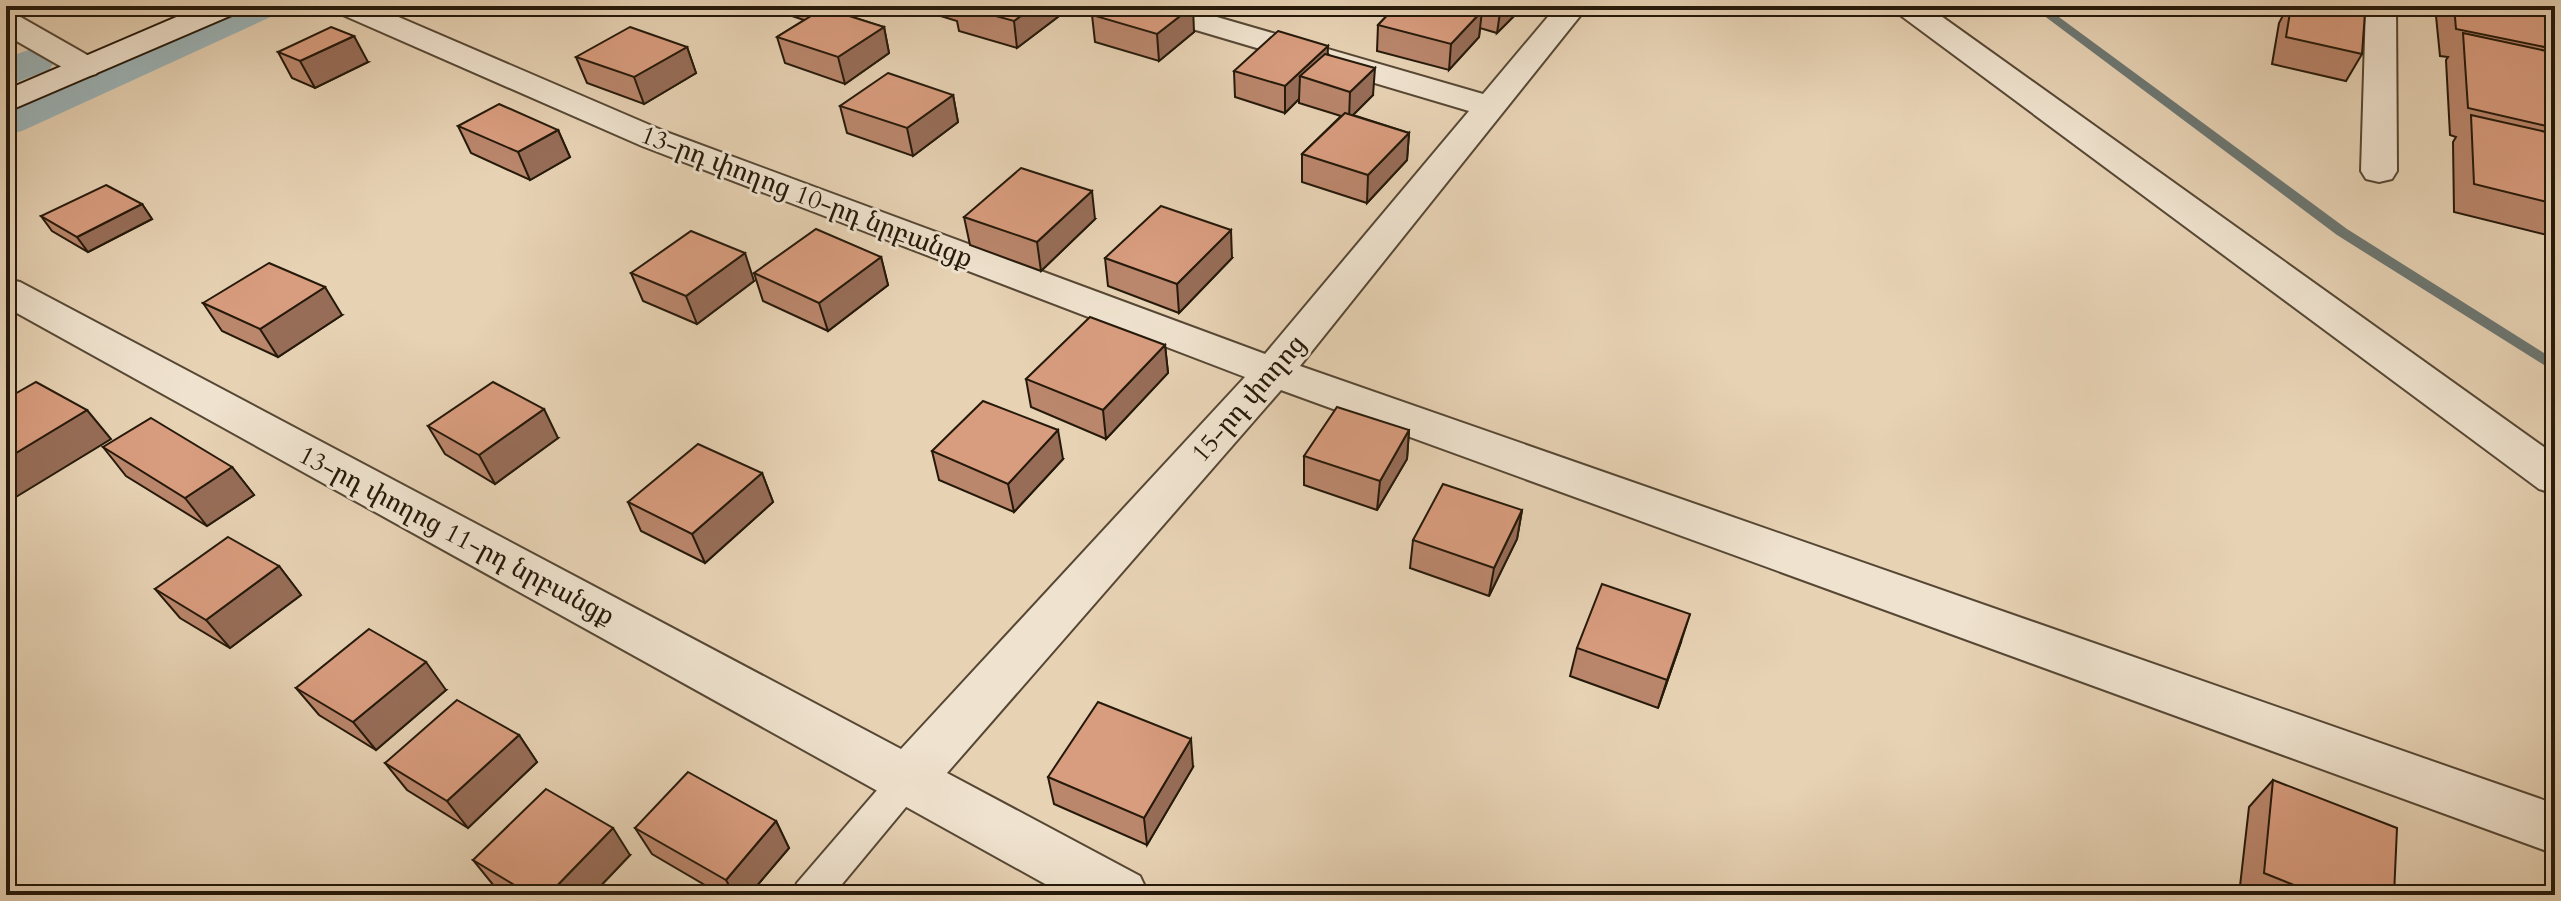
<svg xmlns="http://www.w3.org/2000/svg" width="2561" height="901" font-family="Cardo,'Noto Serif Armenian',serif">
  <rect width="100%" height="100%" fill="#e7d2b4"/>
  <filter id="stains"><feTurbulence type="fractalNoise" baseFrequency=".0025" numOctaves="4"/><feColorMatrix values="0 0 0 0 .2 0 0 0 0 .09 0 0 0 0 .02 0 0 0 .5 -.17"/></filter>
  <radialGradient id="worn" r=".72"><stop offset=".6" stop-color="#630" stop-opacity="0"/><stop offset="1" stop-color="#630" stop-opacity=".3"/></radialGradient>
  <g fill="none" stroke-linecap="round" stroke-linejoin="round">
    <!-- stream -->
    <polygon fill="#6c7773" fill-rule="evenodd" points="2031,6 2044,6 2347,229 2555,360 2555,372 2337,235"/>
    <!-- canal -->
    <g fill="#9cb5b9" fill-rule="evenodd">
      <polygon points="230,6 283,6 277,14 22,131 6,135 6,106"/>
      <polygon points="34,48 49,52 55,61 49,70 6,86 6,58"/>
    </g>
    <!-- lane casing -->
    <g stroke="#564734" stroke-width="4">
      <polygon id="lane" points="909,763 921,767 926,778 921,789 833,895 792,895 797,883 897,767"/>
    </g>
    <!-- street casing -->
    <g stroke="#564734" stroke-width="4">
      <g id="street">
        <polygon points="332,6 373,6 666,132 1265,354 1469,111 1135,12 1131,6 1179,6 1483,94 1557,6 1588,6 1300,366 2555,804 2555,854 1281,390 947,773 1140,876 1149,895 1065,895 6,307 6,279 20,282 901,749 1245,377 642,146 336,12"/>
        <polygon points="1892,6 1927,6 2555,455 2555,494 2539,489 1896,12"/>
        <polygon points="2366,6 2396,6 2397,171 2392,179 2379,182 2366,179 2361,171"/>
        <polygon points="6,13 17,15 96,60 101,67 96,74 85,77 74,74 6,35"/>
      </g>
    </g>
    <!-- secondary casing -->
    <g stroke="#25190a" stroke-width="4">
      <polygon id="secondary" points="202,6 243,6 239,12 6,112 6,90"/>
    </g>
    <!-- lane -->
    <use href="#lane" fill="#efe2ce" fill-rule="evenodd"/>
    <!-- street -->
    <use href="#street" fill="#efe2ce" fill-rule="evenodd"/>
    <!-- secondary -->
    <use href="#secondary" fill="#efe2ce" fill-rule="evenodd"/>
  </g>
  <!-- wall -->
  <g fill="#ba866c" stroke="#25190a" stroke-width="2">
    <polygon points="762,6 860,6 846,15 884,27 889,53 845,84 785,63 777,37 804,20"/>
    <polygon points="908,6 1062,6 1063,13 1017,48 959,31 957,21"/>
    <polygon points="1396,6 1521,6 1521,9 1497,33 1480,28 1479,37 1449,70 1377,51 1378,25"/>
    <polygon points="2288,6 2335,6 2362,54 2346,81 2272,64 2279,23"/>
    <polygon points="2435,6 2555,6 2555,22 2549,20 2554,49 2552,53 2555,76 2555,225 2547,235 2454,212 2453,142 2456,137 2450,135 2446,60 2448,57 2440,56"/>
    <polygon points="1092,15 1194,32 1159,61 1095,42"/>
    <polygon points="687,47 696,73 644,104 587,83 576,57"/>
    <polygon points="278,52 368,62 315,88 292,78"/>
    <polygon points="1328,54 1373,95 1353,115 1409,133 1407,160 1367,203 1302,182 1302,154 1341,116 1299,103 1299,99 1285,113 1235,97 1234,71"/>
    <polygon points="953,95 958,122 913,156 847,133 840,106"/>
    <polygon points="458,126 558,130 570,157 530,180 471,153"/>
    <polygon points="142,204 152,219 88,252 52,231 41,216"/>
    <polygon points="964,217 1095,219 1041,271 970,245"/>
    <polygon points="881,257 888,285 828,331 763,301 754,273"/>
    <polygon points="1105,258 1232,258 1179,313 1108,286"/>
    <polygon points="631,273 754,281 697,324 643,301"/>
    <polygon points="203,303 342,315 278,357 222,331"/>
    <polygon points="1165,345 1168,373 1106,439 1031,407 1026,379"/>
    <polygon points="428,426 558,438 495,484 445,454"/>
    <polygon points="1409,430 1407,459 1377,510 1304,485 1304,456"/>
    <polygon points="103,447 232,467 254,495 207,526 126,476"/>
    <polygon points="932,451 1063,459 1014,512 939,480"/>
    <polygon points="762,473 773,502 705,563 641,531 628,502"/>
    <polygon points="1522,510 1517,539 1489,596 1410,568 1413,540"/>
    <polygon points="279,566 301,595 230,648 180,618 155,589"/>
    <polygon points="1681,642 1658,708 1570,676 1577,648"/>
    <polygon points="296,688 446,690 376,750 319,715"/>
    <polygon points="519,735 537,762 468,828 407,790 385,763"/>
    <polygon points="1193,767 1147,845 1054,804 1048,777"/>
    <polygon points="2273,780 2394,895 2239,895 2249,807"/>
    <polygon points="776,821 789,848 749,895 722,895 652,854 635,828"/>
    <polygon points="630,855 592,895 509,895 494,886 473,860"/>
  </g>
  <!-- shaded-wall -->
  <g fill="#976d58" stroke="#25190a" stroke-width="2">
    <polygon points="820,6 860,6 825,27"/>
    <polygon points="1034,6 1062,6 1063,13 1017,48 1014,21"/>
    <polygon points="1193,6 1194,32 1159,61 1157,34"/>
    <polygon points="1501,6 1521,6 1521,9 1497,33"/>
    <polygon points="1482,11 1479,37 1449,70 1451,44"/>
    <polygon points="884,27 889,53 845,84 838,57"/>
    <polygon points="354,36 368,62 315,88 300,61"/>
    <polygon points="1328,46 1327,72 1300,76 1299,99 1285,113 1285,86"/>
    <polygon points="687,47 696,73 644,104 634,77"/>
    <polygon points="1375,68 1373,95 1349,119 1350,92"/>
    <polygon points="953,95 958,122 913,156 907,128"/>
    <polygon points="558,130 570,157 530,180 518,152"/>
    <polygon points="1409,133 1407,160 1367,203 1368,175"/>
    <polygon points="1092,191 1095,219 1041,271 1037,242"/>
    <polygon points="142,204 152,219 88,252 77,237"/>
    <polygon points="1231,230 1232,258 1179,313 1177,284"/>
    <polygon points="745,253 754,281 697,324 686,296"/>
    <polygon points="881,257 888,285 828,331 819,303"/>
    <polygon points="325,287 342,315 278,357 260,329"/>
    <polygon points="1165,345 1168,373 1106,439 1103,410"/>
    <polygon points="544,409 558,438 495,484 479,455"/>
    <polygon points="87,410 111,439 6,503 6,459"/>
    <polygon points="1058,430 1063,459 1014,512 1008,484"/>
    <polygon points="1409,430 1407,459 1377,510 1380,481"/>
    <polygon points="232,467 254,495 207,526 185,498"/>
    <polygon points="762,473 773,502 705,563 692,534"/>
    <polygon points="1522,510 1517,539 1489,596 1494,568"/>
    <polygon points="279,566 301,595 230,648 206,620"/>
    <polygon points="1690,614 1681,642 1658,708 1667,680"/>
    <polygon points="426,662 446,690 376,750 353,722"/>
    <polygon points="519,735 537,762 468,828 447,801"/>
    <polygon points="1191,739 1193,767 1147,845 1144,818"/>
    <polygon points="776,821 789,848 749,895 734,895 726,880"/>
    <polygon points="613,828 630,855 592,895 548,895"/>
  </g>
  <!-- building -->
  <g fill="#d89c7e" stroke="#25190a" stroke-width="2">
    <polygon points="959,6 1034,6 1014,21"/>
    <polygon points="1105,6 1193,6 1157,34 1092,15"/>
    <polygon points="1396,6 1462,6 1482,11 1451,44 1378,25"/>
    <polygon points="2291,6 2335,6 2365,12 2362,54 2286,37"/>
    <polygon points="2454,6 2547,6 2554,49 2456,29"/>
    <polygon points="824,8 884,27 838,57 777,37"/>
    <polygon points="331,27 354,36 300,61 278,52"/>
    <polygon points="630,27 687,47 634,77 576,57"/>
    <polygon points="1278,31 1328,46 1285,86 1234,71"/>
    <polygon points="2463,33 2551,52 2555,76 2555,128 2468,108"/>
    <polygon points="1325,54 1375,68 1350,92 1300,76"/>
    <polygon points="888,73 953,95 907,128 840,106"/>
    <polygon points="499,104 558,130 518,152 458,126"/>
    <polygon points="1345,113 1409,133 1368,175 1302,154"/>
    <polygon points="2471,115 2555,134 2555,204 2474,184"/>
    <polygon points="1021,168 1092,191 1037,242 964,217"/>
    <polygon points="106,185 142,204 77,237 41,216"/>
    <polygon points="1161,206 1231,230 1177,284 1105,258"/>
    <polygon points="816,229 881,257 819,303 754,273"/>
    <polygon points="691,231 745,253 686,296 631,273"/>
    <polygon points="269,263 325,287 260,329 203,303"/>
    <polygon points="1090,317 1165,345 1103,410 1026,379"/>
    <polygon points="36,382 87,410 6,459 6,399"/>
    <polygon points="493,382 544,409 479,455 428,426"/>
    <polygon points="983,401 1058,430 1008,484 932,451"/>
    <polygon points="1337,407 1409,430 1380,481 1304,456"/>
    <polygon points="151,418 232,467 185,498 103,447"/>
    <polygon points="698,444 762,473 692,534 628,502"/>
    <polygon points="1443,484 1522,510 1494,568 1413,540"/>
    <polygon points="228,537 279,566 206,620 155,589"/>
    <polygon points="1602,584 1690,614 1667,680 1577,648"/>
    <polygon points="369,629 426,662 353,722 296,688"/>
    <polygon points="457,700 519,735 447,801 385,763"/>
    <polygon points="1098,702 1191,739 1144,818 1048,777"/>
    <polygon points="688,772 776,821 726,880 635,828"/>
    <polygon points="2273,780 2397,828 2394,895 2319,895 2264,873"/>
    <polygon points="546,789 613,828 548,895 531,895 473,860"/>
  </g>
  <g text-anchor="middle" stroke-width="6" stroke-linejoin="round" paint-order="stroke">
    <!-- street labels -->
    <g font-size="26" fill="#25190a" stroke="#efe2ce">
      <text transform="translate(807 196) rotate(21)" y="9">13-րդ փողոց 10-րդ նրբանցք</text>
      <text transform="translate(1248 398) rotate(-49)" y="9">15-րդ փողոց</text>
      <text transform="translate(457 535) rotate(28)" y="9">13-րդ փողոց 11-րդ նրբանցք</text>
    </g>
  </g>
  <!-- margin -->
  <rect width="2561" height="901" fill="none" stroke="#e7d2b4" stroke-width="32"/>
  <rect x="8" y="8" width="2545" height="885" fill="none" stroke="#25190a" stroke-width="4"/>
  <rect x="16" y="16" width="2529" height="869" fill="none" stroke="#25190a" stroke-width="2"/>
  <rect width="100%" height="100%" filter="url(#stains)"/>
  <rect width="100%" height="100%" fill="url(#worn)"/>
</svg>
